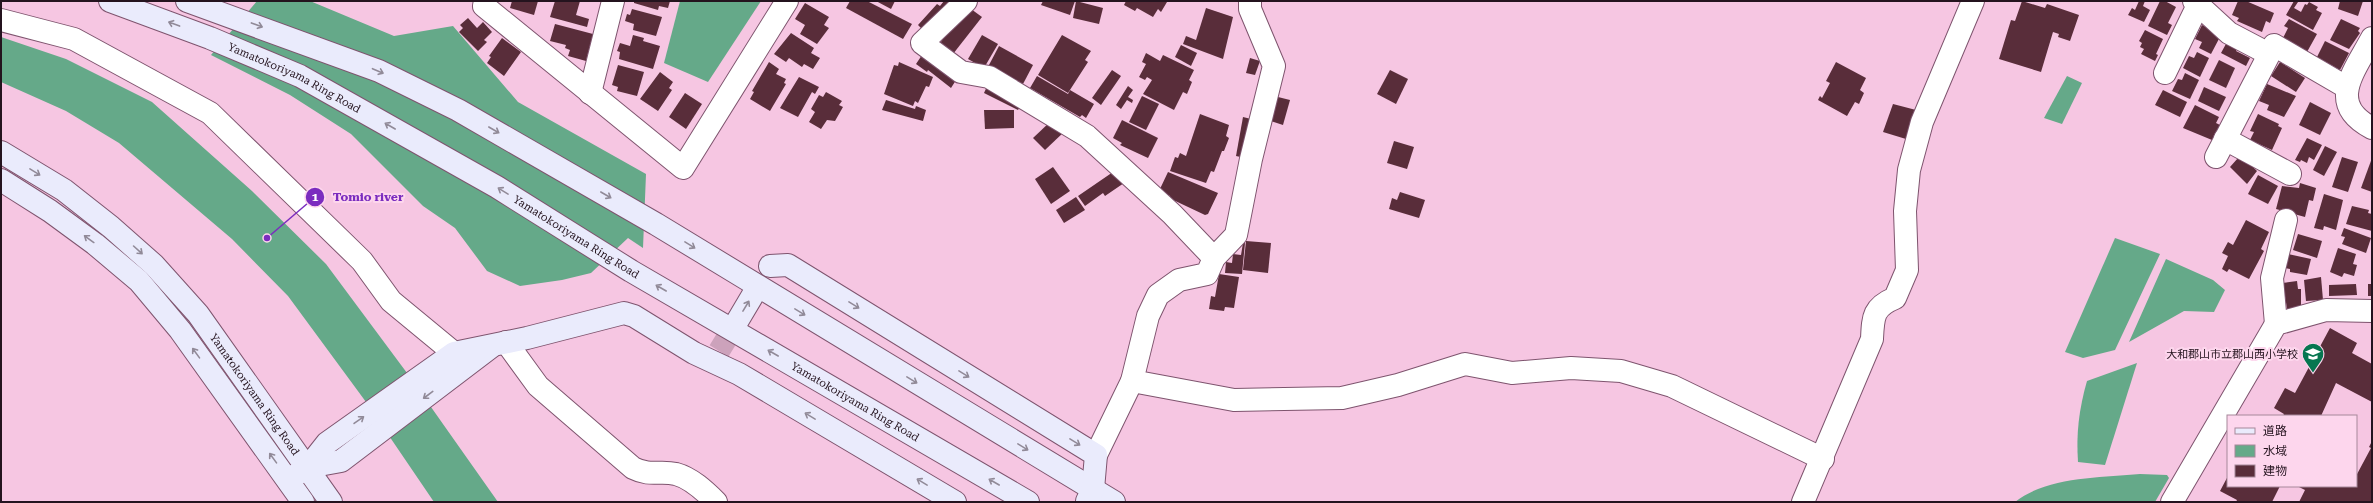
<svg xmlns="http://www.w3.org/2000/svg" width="2373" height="503" font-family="'Roboto Serif','Noto Sans JP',serif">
  <rect width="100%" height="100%" fill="#f6c6e2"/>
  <!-- water -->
  <g fill="#65a989">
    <polygon points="257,1 310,1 394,36 453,26 518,102 646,174 643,248 628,238 591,273 562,280 520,286 487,271 455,228 423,206 351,134 290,95 211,55"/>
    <polygon points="680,1 761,1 708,82 664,63"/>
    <polygon points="1,37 66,59 152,102 252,191 326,264 407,373 498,502 434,502 366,402 288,296 232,239 119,143 66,111 1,82"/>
    <polygon points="2067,76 2082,83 2062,124 2044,118"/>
    <polygon points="2115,238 2160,254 2115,350 2083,358 2065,352"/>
    <polygon points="2166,259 2213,280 2225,290 2214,312 2184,311 2129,342"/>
    <path d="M2137 363 2105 465 2078 462C2076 433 2079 409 2087 381Z"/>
    <path d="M2140 474 2167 475 2169 478 2155 502H2015C2048 476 2100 478 2140 474Z"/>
  </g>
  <!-- building -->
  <g fill="#592d3a">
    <polygon points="512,1 538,1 534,15 510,8"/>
    <polygon points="555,1 580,1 576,15 589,19 587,27 550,17"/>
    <polygon points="634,1 670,1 668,8 659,6 658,10 634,3"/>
    <polygon points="850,1 867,1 912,24 903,39 846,8"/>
    <polygon points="876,1 895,1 891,9"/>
    <polygon points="944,1 953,1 925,32 918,25 937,4 940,6"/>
    <polygon points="1043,1 1075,1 1070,15 1041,5"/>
    <polygon points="1076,1 1103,8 1099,24 1073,18"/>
    <polygon points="1126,1 1166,1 1167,2 1161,12 1158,9 1153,17 1137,8 1135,11 1124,5"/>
    <polygon points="2022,1 2045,8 2047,4 2079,15 2070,41 2058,37 2059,34 2053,32 2041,72 1999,59 2011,20 2015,21"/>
    <polygon points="2139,1 2145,1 2143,6 2150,10 2144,22 2128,15 2132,8 2135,10"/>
    <polygon points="2160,1 2165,1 2176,7 2168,23 2172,25 2167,35 2148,26"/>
    <polygon points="2238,1 2246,1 2274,13 2270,23 2266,21 2262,32 2237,21 2239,18 2232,15"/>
    <polygon points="2294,1 2298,2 2294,8 2301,12 2305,4 2307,5 2309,2 2318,7 2316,10 2322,13 2313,30 2286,15"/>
    <polygon points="2340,1 2363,1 2358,16 2338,9"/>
    <polygon points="805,3 829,17 824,25 829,28 817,44 800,34 805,25 795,19"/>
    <polygon points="1206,8 1233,17 1223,59 1183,44 1186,36 1196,40"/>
    <polygon points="632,9 662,17 656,36 633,30 634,24 625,21 627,14 630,15"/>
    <polygon points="971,9 982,17 953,54 940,43 964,12"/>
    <polygon points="468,18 477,28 483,22 492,32 484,40 487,42 478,51 459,32 463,28 460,25"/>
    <polygon points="2289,19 2317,34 2307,52 2283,38 2288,28 2284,26"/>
    <polygon points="2341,19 2360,28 2358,31 2360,33 2349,49 2330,40"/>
    <polygon points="555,24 593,34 586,61 568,56 570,50 565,48 566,45 550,41"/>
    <polygon points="2202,25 2221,35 2211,54 2199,48 2202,42 2195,39"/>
    <polygon points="2145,30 2163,39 2156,54 2158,55 2155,61 2141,54 2144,49 2140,47 2142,43 2139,41"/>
    <polygon points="791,33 814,48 811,53 820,58 813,69 804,64 802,67 789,58 786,62 774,54"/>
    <polygon points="633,35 644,38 643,41 660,46 653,69 619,59 620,52 617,51 620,43 630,46"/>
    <polygon points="982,35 998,44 984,68 968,59"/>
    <polygon points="1062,35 1091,51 1085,60 1088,62 1068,93 1038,75"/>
    <polygon points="502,38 521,52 504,76 487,63 491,57 489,56"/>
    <polygon points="2325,41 2349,53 2340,70 2317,57"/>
    <polygon points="2227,42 2238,47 2236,51 2250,58 2246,66 2221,53"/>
    <polygon points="1181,45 1197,53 1191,66 1175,57"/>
    <polygon points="999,46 1033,65 1023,84 989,65"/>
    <polygon points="924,52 958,77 951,88 928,70 927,72 916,64"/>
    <polygon points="2197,52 2209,58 2200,77 2183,68 2189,56 2194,58"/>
    <polygon points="1146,53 1160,61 1163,55 1194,70 1189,80 1192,82 1187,94 1183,92 1174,110 1143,94 1152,80 1147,77 1145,80 1139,77 1146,64 1142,62"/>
    <polygon points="1250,58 1260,61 1255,75 1246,73"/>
    <polygon points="2219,60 2235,68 2226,88 2209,80"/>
    <polygon points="769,62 779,69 776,74 786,79 784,83 786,84 770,111 750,99 754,92 752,91"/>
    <polygon points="899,62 933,77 929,87 926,86 918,103 915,101 913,106 884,94 894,65 898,66"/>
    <polygon points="1836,62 1866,78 1860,90 1864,93 1859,104 1855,102 1847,116 1818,100 1820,96 1822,98 1830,83 1826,81"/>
    <polygon points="2280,62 2305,78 2296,92 2271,76"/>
    <polygon points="618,65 644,72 637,96 617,91 618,87 612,85"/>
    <polygon points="1112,70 1121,76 1101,105 1092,98"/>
    <polygon points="1390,70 1408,79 1396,104 1377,94"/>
    <polygon points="660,72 673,82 669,88 672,90 658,111 640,99"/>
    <polygon points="2185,73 2199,80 2190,99 2172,91 2178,79 2182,80"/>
    <polygon points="1037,76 1068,94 1070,90 1094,104 1086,118 1082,115 1080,117 1030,88"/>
    <polygon points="799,77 819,87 815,94 812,92 798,117 780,108"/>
    <polygon points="989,82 1024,100 1018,110 984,93"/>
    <polygon points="2267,84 2296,96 2284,117 2267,110 2269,105 2259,101"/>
    <polygon points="1128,86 1133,90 1128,97 1133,100 1132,103 1127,100 1121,109 1116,105"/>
    <polygon points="2204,87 2226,97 2219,111 2198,101"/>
    <polygon points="2163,90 2187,102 2180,117 2155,105"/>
    <polygon points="826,92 842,101 839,105 843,107 835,121 827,120 821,129 809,122 815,112 811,109 819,95 823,97"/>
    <polygon points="685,93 702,104 686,129 669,117"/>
    <polygon points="1142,96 1159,104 1146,130 1129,122"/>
    <polygon points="1274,96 1290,100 1283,125 1268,120"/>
    <polygon points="886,100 915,109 916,106 926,110 923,121 882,110"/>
    <polygon points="2310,102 2331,113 2320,135 2299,125"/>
    <polygon points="1893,104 1916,110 1906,139 1883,132"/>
    <polygon points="2195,105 2219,117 2216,123 2220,125 2212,140 2183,128"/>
    <polygon points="984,110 1014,110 1014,128 985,129"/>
    <polygon points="1200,114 1229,125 1226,136 1229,138 1224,151 1222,151 1214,172 1211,171 1206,183 1170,171 1175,157 1178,158 1180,153 1186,156"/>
    <polygon points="2258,114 2279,124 2278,126 2282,128 2272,150 2250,140 2254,132 2250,131"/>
    <polygon points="1243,117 1251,119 1245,158 1236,156"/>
    <polygon points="1122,120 1158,138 1148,158 1120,145 1122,143 1113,138"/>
    <polygon points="1051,121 1065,131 1045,150 1033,138"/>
    <polygon points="2307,138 2322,145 2314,160 2309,157 2307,163 2301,160 2300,162 2295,160"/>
    <polygon points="1394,141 1414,147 1407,169 1387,163"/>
    <polygon points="2325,146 2337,152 2324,176 2313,170"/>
    <polygon points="2243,157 2257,171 2247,184 2230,167 2238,158 2240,160"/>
    <polygon points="2342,157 2358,162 2348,192 2332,187"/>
    <polygon points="2372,158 2372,192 2361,188"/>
    <polygon points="1053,167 1070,191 1051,204 1035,179"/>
    <polygon points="1113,172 1124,183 1105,196 1103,193 1085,206 1078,196"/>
    <polygon points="1168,172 1218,193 1208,214 1205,215 1169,198 1170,196 1159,191"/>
    <polygon points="2258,175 2278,186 2268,204 2248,194"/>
    <polygon points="2300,183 2316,188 2313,201 2309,200 2305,217 2276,209 2282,186 2299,188"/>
    <polygon points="1400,192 1425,200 1419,218 1389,209 1392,198 1397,200"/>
    <polygon points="2324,194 2343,200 2336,230 2324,226 2323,230 2314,228"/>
    <polygon points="1076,197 1085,210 1064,223 1056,210"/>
    <polygon points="2352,206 2369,210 2368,213 2372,214 2372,231 2346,224"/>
    <polygon points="2246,220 2269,232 2261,249 2264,251 2249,279 2229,269 2227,272 2222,269 2228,256 2222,253 2228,242 2233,245"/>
    <polygon points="2344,228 2371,238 2366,253 2342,244 2345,237 2341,236"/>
    <polygon points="2298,234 2322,241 2317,258 2293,250"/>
    <polygon points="1246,241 1271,243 1268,273 1243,270"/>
    <polygon points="1243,243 1245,243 1242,274 1225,273 1226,262 1232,263 1233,254 1241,255"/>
    <polygon points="2338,248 2356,254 2353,264 2357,265 2354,276 2344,273 2342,277 2330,272"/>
    <polygon points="2288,254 2311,259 2307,275 2290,272 2290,269 2285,268"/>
    <polygon points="1219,274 1239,277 1234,308 1225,307 1224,311 1209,309 1211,296 1215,297"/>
    <polygon points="2321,277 2323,300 2306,301 2304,280"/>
    <polygon points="2297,281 2298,289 2301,289 2301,306 2287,309 2283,283"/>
    <polygon points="2356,284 2357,295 2329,296 2329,285"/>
    <rect x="2368" y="284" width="4" height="12"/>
    <polygon points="2330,328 2357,343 2352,353 2372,364 2372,402 2336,383 2321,416 2283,416 2284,414 2274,408 2285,388 2295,393"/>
    <polygon points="2372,441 2372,502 2299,502 2305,490 2297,486 2356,486 2356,476 2371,448 2369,447"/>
    <polygon points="2228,476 2228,486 2280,486 2272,502 2236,502 2237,500 2220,491"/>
  </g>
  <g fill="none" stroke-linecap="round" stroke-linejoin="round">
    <!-- secondary-tunnel -->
    <polyline stroke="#cca2bb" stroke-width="22" stroke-dasharray="22 11" stroke-linecap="butt" points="719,351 738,320"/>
    <!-- street casing -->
    <g stroke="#7e546e" stroke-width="24">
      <g id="street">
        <polyline points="485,1 484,6 683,168 787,1"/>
        <polyline points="966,1 922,43 961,72 989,77 1087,136 1172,214 1214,258"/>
        <polyline points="2194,1 2229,33 2269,54"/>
        <polyline points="1,20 74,39 210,113 362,261 391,301 454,353"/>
        <path d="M2372 38C2354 72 2326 104 2372 128"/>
        <polyline points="2165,73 2199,3"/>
        <polyline points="590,93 613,1"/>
        <polyline points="2225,139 2290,174"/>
        <polyline points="2216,157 2274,45 2346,87"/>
        <polyline points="2276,324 2272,278 2286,220"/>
        <path d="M506 342 538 386 633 468C651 477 659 470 676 474 691 478 705 491 716 502"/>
        <polyline points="1132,381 1234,400 1342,398 1398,385 1465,364 1512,373 1571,368 1621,371 1672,386 1823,459"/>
        <polyline points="1096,455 1132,381 1148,316 1158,295 1179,280 1207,274 1214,258 1236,235 1251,159 1274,66 1250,9 1250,1"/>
        <path d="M1803 502 1872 339C1873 317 1873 307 1895 298L1907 270 1905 211 1909 170 1922 122 1973 1"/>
        <polyline points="2172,502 2276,324 2326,310 2372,311"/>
      </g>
    </g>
    <!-- secondary casing -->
    <g stroke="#7e546e" stroke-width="24">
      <g id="secondary">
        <path id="s1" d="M110 1 210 38 300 76 497 187 631 271 1028 502"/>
        <polyline points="187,1 379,71 458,110 656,224 1114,502"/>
        <path id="s2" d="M1 152 64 190 111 227 154 265 198 314 331 502"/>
        <polyline points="1,180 50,211 95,244 139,281 180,330 303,502"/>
        <polyline points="770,266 788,265 1096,455 1093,489 1087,501"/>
        <polyline points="738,320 754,293"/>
        <polyline points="308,467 341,461 491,347"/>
        <polyline points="288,480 308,467 327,443 454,353 527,338 624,313 634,316 694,353 739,374 955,502"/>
      </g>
    </g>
    <!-- street -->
    <use href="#street" stroke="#fff" stroke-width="22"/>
    <!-- secondary -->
    <use href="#secondary" stroke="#eaebfc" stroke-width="22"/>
  </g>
  <!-- one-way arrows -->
  <defs><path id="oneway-shaft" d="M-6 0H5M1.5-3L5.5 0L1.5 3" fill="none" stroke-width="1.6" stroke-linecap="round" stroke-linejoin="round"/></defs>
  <g stroke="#918a98">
    <use href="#oneway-shaft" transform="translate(174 24) rotate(-160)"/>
    <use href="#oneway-shaft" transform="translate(257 25) rotate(20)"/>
    <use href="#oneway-shaft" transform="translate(378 71) rotate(23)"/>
    <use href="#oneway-shaft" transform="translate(390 126) rotate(-150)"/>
    <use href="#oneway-shaft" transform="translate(494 130) rotate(30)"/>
    <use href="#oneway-shaft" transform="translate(35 172) rotate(32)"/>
    <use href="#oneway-shaft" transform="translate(503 191) rotate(-148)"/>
    <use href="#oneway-shaft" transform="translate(606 195) rotate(30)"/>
    <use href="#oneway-shaft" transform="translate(89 239) rotate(-144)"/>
    <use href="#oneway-shaft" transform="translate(690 245) rotate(32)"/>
    <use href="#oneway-shaft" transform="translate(138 250) rotate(42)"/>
    <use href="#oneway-shaft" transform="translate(661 288) rotate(-150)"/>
    <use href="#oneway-shaft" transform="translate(854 305) rotate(32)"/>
    <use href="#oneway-shaft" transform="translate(746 306) rotate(-59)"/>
    <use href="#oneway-shaft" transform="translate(800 312) rotate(31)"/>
    <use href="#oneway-shaft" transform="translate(196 353) rotate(-126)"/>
    <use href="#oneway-shaft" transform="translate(773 353) rotate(-150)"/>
    <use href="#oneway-shaft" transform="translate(964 374) rotate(32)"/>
    <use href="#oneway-shaft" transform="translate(912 380) rotate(31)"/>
    <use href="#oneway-shaft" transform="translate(428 395) rotate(143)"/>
    <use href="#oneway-shaft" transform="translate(810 416) rotate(-149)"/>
    <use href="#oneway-shaft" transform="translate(359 420) rotate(-35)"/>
    <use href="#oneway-shaft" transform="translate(1075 442) rotate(32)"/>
    <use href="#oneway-shaft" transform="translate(1023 447) rotate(31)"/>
    <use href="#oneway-shaft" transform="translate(273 458) rotate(-126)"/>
    <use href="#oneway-shaft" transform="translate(922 482) rotate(-149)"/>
    <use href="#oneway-shaft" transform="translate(994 482) rotate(-150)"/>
  </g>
  <!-- icons -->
  <defs>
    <g id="school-pin" transform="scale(1.15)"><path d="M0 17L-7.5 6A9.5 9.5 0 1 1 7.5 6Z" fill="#067650" stroke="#fdd6ed"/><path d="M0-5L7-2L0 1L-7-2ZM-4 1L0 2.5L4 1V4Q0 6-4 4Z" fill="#fff"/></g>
  </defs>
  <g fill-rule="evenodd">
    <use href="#school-pin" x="2313" y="354"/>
  </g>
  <g text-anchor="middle" stroke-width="4" stroke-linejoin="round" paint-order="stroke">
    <!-- street labels -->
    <g font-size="11" fill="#24131e" stroke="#fdd6ed">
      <text dy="4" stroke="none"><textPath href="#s1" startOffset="200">Yamatokoriyama Ring Road</textPath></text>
      <text dy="4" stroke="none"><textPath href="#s1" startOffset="524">Yamatokoriyama Ring Road</textPath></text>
      <text dy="4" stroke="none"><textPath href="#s2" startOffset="355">Yamatokoriyama Ring Road</textPath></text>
      <text dy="4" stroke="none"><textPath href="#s1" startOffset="848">Yamatokoriyama Ring Road</textPath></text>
    </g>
    <!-- poi labels -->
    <g font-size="11" fill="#24131e" stroke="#fdd6ed" text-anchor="end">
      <text x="2298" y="358">大和郡山市立郡山西小学校</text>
    </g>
  </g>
  <!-- callouts -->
  <path fill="none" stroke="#7b2cbf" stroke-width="1.5" d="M267 238L315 197"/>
  <g fill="#7b2cbf" stroke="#fdd6ed" stroke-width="1.5">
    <circle cx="267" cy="238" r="4"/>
    <circle cx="315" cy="197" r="10"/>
  </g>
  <g font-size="12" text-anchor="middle" font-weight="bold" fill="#fff">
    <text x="315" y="201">1</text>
  </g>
  <g font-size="12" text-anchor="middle" font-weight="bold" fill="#7b2cbf" stroke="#fdd6ed" stroke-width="4" stroke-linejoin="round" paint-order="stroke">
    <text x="368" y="201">Tomio river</text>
  </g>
  <!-- border -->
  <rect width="2373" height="503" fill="none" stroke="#24131e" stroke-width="4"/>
  <!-- legend -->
  <rect x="2227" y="415" width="130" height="72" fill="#fdd6ed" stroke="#a6889a"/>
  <rect x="2235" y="428" width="20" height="6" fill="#eaebfc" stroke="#a6889a"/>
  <text x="2263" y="435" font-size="12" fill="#24131e">道路</text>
  <rect x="2235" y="445" width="20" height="12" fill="#65a989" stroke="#a6889a"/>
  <text x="2263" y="455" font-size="12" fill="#24131e">水域</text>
  <rect x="2235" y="465" width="20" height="12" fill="#592d3a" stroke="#a6889a"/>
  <text x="2263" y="475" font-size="12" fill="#24131e">建物</text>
</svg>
